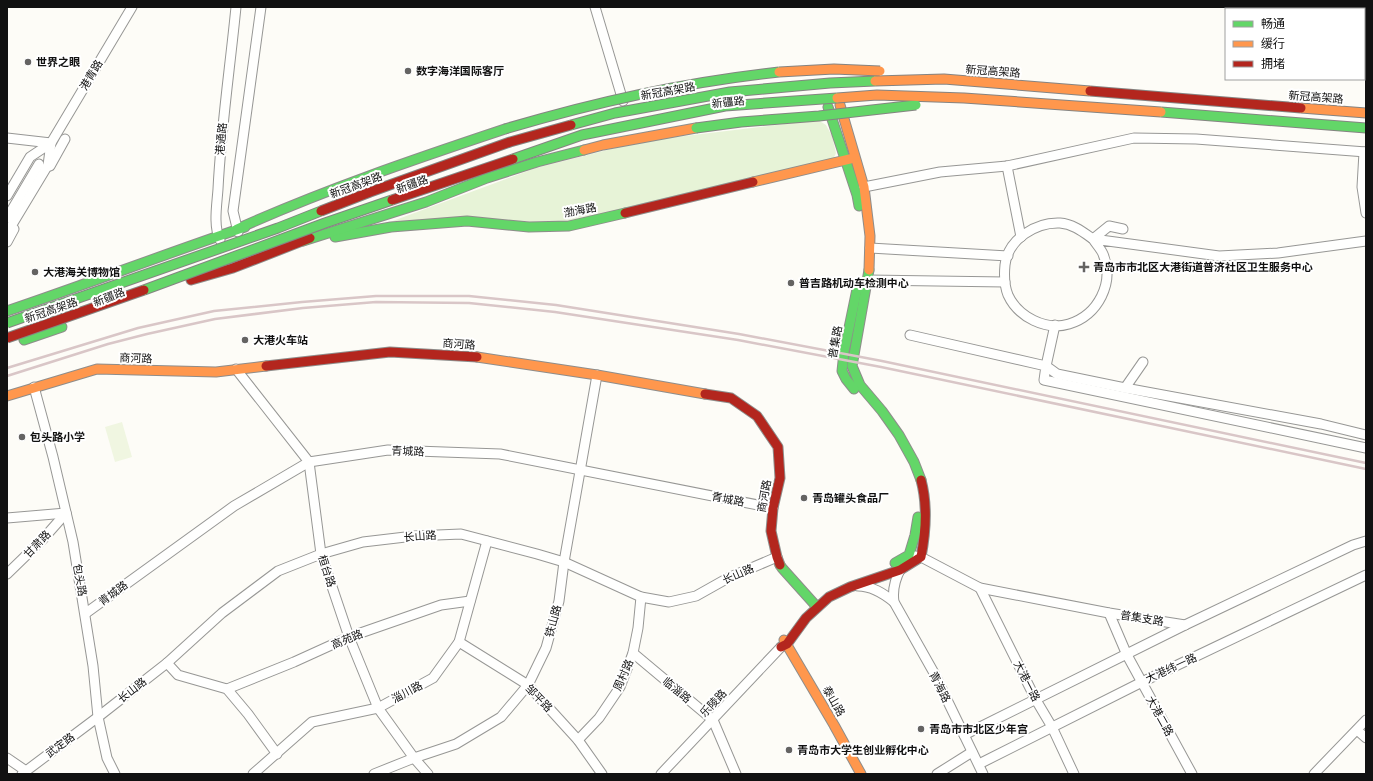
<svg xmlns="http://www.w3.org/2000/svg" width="1373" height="781" font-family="'Libre Baskerville','Noto Sans SC',serif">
  <rect width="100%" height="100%" fill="#fdfcf7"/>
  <!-- green -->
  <polygon fill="#e7f3d7" points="818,120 826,125 832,136 836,153 833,160 580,221 382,225 536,168 643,141"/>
  <!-- pitch -->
  <polygon fill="#f0f6e1" points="122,422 132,457 115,462 105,427"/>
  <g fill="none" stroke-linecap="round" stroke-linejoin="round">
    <!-- street casing -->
    <g stroke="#979795" stroke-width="11">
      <g id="street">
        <polyline points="595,7 623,101"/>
        <polyline points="7,138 51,143 132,7"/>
        <polyline points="1364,152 1362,187 1366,213"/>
        <polyline points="50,166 65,139"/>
        <polyline points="1007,166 1021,237"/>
        <polyline points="864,187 940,172 1007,166 1134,138 1196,139 1366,152"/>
        <polyline points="7,196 30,157 51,143 48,165 7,233"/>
        <polyline points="7,218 39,164"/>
        <polyline points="238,232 233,211 261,7"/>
        <path d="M1093 239C1096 244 1101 249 1103 254 1115 283 1098 315 1069 324 1046 331 1018 317 1008 295 1004 285 1004 275 1005 265 1008 239 1036 222 1060 223 1073 224 1083 232 1093 239L1219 256 1278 253 1366 241"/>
        <polyline points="1093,239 1109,226 1123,229"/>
        <path d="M220 240C213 226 217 204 218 189 221 128 230 68 236 7"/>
        <polyline points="7,242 14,229"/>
        <polyline points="870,248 1008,256"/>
        <polyline points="868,280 1005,282"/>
        <polyline points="1055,325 1046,366 1057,374 1125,388 1143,362"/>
        <polyline points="910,335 1046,366 1044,380 1366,448"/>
        <polyline points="236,369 309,462 321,554 349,637 378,708 414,758 428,774"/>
        <polyline points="34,387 53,457 73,542 93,666 98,717 107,758 115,774"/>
        <polyline points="1125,388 1321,424 1366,435"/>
        <polyline points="7,518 66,513"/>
        <polyline points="915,556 921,557 980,588 1109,613 1185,625"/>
        <path d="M901 568C895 579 892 589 894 602L934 673 983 774"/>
        <polyline points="7,574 43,539 66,513"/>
        <path d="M858 586C872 586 883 593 894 602"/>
        <polyline points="980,588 1036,700 1052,727 1074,774"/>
        <polyline points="86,613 234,506 309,462 388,450 500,454 773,508"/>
        <polyline points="1109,613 1127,655 1192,774"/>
        <polyline points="459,642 528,685 578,740 602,774"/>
        <polyline points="633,653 713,720 736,774"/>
        <polyline points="167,663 178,675 227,689 248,714 277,754"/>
        <polyline points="227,689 294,662 349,637 441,605 470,601"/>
        <polyline points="1357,730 1366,738"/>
        <polyline points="964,735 1185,625 1353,545 1366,541"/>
        <polyline points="578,740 599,718 620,687 633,653 638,628 641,597"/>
        <polyline points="7,758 26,771"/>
        <polyline points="979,764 1142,682 1366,575"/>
        <polyline points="22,774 98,717 167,663 222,613 278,571 321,554 363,542 414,536 461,534 537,554 564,562 641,597 669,602 696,596 728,578 777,557"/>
        <polyline points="253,774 312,722 378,708 433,678 459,642 487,541"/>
        <polyline points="374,774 414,758 456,744 501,717 528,685 546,648 559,601 564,562 597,375"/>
        <polyline points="661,774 781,647"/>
        <polyline points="937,774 972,752"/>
        <polyline points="1314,774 1366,720"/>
      </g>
    </g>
    <!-- fast casing -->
    <g stroke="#8e8d8b" stroke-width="11">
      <g id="fast">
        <polyline points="828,107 857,195 859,206"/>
        <path d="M237 229C324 190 415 159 505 129"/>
        <polyline points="335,237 391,227 467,221 529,227 569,226 625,213"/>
        <polyline points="303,241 426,202 487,178 537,162 584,150"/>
        <polyline points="869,270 852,366 860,385 882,411 899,435 914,462 921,480"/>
        <path d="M7 311C87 284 165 254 245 227"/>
        <polyline points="24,340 62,327"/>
        <polyline points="854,389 846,379 842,371 844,352 857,289"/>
        <polyline points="895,563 909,555 915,535 918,517"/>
        <polyline points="780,565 782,568 817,607"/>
      </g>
    </g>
    <!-- slow casing -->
    <g stroke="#8e8d8b" stroke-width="11">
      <g id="slow">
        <polyline points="840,105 864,187 870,236 869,270"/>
        <polyline points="584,150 603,145 696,128"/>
        <polyline points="753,182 854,158"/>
        <polyline points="477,357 597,375 705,394"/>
        <polyline points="7,396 97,369 216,372 266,366"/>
        <polyline points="784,640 834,725 861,774"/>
      </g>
    </g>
    <!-- jam casing -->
    <g stroke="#8e8d8b" stroke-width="11">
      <g id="jam">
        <polyline points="625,213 753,182"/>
        <polyline points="191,280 233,268 310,238"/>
        <polyline points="266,366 390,352 477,357"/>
        <polyline points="705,394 731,398 757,416 778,447 780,478 773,508 771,531 777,557 780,565"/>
        <path d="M781 647 787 644 806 618 829 597 850 587 900 570 921 557C926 531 928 506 921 480"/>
      </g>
    </g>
    <!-- street -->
    <use href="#street" stroke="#fffffe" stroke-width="9"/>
    <!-- fast -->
    <use href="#fast" stroke="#63d668" stroke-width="9"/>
    <!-- slow -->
    <use href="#slow" stroke="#ff974d" stroke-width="9"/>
    <!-- jam -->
    <use href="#jam" stroke="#b3261e" stroke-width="9"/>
    <!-- rail -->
    <g stroke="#d9c6c7" stroke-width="2.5">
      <polyline points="7,368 138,328 214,311 302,302 376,296 469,296 556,305 739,334 882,361 1366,463"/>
      <polyline points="7,376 108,344 147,334 215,319 303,308 376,302 469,303 555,312 738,340 881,367 1366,469"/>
    </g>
    <!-- fast-bridge casing -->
    <g stroke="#858482" stroke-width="11" stroke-linecap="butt">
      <g id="fast-bridge">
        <polyline points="1161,112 1366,128"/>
        <polyline points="571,125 615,113 730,92 830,83 875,81"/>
        <polyline points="696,128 741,122 819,116 916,105"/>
        <path d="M505 129C595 102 685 82 779 72"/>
        <polyline points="513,159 582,135 725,106 837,98"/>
        <polyline points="144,290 325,223 392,200"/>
        <polyline points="7,323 278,228 321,211"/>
      </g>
    </g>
    <!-- slow-bridge casing -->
    <g stroke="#858482" stroke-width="11" stroke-linecap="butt">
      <g id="slow-bridge">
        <polyline points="779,72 834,69 880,71"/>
        <polyline points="875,81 944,79 1090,91"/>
        <polyline points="837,98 877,95 964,98 1161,112"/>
        <polyline points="1301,108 1366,113"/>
      </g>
    </g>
    <!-- jam-bridge casing -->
    <g stroke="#858482" stroke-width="11" stroke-linecap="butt">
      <g id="jam-bridge">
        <polyline points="1090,91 1301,108"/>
        <polyline points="392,200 513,159"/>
        <polyline points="321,211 370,192 510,142 571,125"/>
        <polyline points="7,338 144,290"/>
      </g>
    </g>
    <!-- fast-bridge -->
    <use href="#fast-bridge" stroke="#63d668" stroke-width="9"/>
    <!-- slow-bridge -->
    <use href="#slow-bridge" stroke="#ff974d" stroke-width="9"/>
    <!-- jam-bridge -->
    <use href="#jam-bridge" stroke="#b3261e" stroke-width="9"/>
  </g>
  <!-- markers -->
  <g fill="#646362" stroke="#fff" stroke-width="1.5">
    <circle cx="28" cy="62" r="4"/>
    <circle cx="408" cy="71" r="4"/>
    <path d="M1082 261h4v4h4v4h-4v4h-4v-4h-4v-4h4z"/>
    <circle cx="35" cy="272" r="4"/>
    <circle cx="791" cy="283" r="4"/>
    <circle cx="245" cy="340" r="4"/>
    <circle cx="22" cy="437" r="4"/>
    <circle cx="804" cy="498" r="4"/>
    <circle cx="921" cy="729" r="4"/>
    <circle cx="789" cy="750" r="4"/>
  </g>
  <g text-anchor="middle" stroke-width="4" stroke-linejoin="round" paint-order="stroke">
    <!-- poi labels -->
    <g font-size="11" font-weight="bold" fill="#111" stroke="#fff" text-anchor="start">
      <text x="36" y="66">世界之眼</text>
      <text x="416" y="75">数字海洋国际客厅</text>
      <text x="1093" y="271">青岛市市北区大港街道普济社区卫生服务中心</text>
      <text x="43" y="276">大港海关博物馆</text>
      <text x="799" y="287">普吉路机动车检测中心</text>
      <text x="253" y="344">大港火车站</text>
      <text x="30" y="441">包头路小学</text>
      <text x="812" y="502">青岛罐头食品厂</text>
      <text x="929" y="733">青岛市市北区少年宫</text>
      <text x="797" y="754">青岛市大学生创业孵化中心</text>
    </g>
    <!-- street labels -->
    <g font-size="11" fill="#111" stroke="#fff">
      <text transform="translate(993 71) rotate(4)" y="4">新冠高架路</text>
      <text transform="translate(91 75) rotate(-59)" y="4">港青路</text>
      <text transform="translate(668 91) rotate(-10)" y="4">新冠高架路</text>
      <text transform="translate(1316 97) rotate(4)" y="4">新冠高架路</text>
      <text transform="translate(728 102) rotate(-6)" y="4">新疆路</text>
      <text transform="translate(221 139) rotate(-85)" y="4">港通路</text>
      <text transform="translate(412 184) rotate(-19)" y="4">新疆路</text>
      <text transform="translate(356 185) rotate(-20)" y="4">新冠高架路</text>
      <text transform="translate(580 210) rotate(-11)" y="4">渤海路</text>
      <text transform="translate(109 297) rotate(-21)" y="4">新疆路</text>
      <text transform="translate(51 310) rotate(-19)" y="4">新冠高架路</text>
      <text transform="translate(835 342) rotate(-80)" y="4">普集路</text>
      <text transform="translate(459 344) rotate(4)" y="4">商河路</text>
      <text transform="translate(136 358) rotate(2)" y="4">商河路</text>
      <text transform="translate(408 451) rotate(2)" y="4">青城路</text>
      <text transform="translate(764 496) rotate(-80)" y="4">商河路</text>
      <text transform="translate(728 499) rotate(11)" y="4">青城路</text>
      <text transform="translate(420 536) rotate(-4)" y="4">长山路</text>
      <text transform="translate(37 544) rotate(-46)" y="4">甘肃路</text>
      <text transform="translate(327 571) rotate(72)" y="4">桓台路</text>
      <text transform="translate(738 574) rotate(-24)" y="4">长山路</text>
      <text transform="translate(80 580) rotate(80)" y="4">包头路</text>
      <text transform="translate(113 593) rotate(-36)" y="4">青城路</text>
      <text transform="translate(1142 618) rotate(9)" y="4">普集支路</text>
      <text transform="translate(553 621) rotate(-75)" y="4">铁山路</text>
      <text transform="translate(347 639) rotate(-22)" y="4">高苑路</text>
      <text transform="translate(1171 668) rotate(-25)" y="4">大港纬一路</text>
      <text transform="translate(623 675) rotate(-66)" y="4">周村路</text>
      <text transform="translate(1027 681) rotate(63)" y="4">大港一路</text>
      <text transform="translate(940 687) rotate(63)" y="4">青海路</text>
      <text transform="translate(132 690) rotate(-38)" y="4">长山路</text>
      <text transform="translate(677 690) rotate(40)" y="4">临淄路</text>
      <text transform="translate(407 692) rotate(-28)" y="4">淄川路</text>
      <text transform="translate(539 698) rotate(46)" y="4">邹平路</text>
      <text transform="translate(834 701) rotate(60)" y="4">泰山路</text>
      <text transform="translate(713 703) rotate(-47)" y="4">乐陵路</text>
      <text transform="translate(1160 716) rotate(61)" y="4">大港二路</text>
      <text transform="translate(60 745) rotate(-37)" y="4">武定路</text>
    </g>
  </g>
  <!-- border -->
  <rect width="1373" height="781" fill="none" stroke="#111111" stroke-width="16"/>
  <!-- legend -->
  <rect x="1225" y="8" width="140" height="72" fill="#ffffff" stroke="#a0a0a0"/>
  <rect x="1233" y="21" width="20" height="6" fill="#63d668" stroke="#a0a0a0"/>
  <text x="1261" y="28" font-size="12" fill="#111111">畅通</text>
  <rect x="1233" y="41" width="20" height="6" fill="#ff974d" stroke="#a0a0a0"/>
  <text x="1261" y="48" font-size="12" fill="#111111">缓行</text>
  <rect x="1233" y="61" width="20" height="6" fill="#b3261e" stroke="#a0a0a0"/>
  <text x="1261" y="68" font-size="12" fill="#111111">拥堵</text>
</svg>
